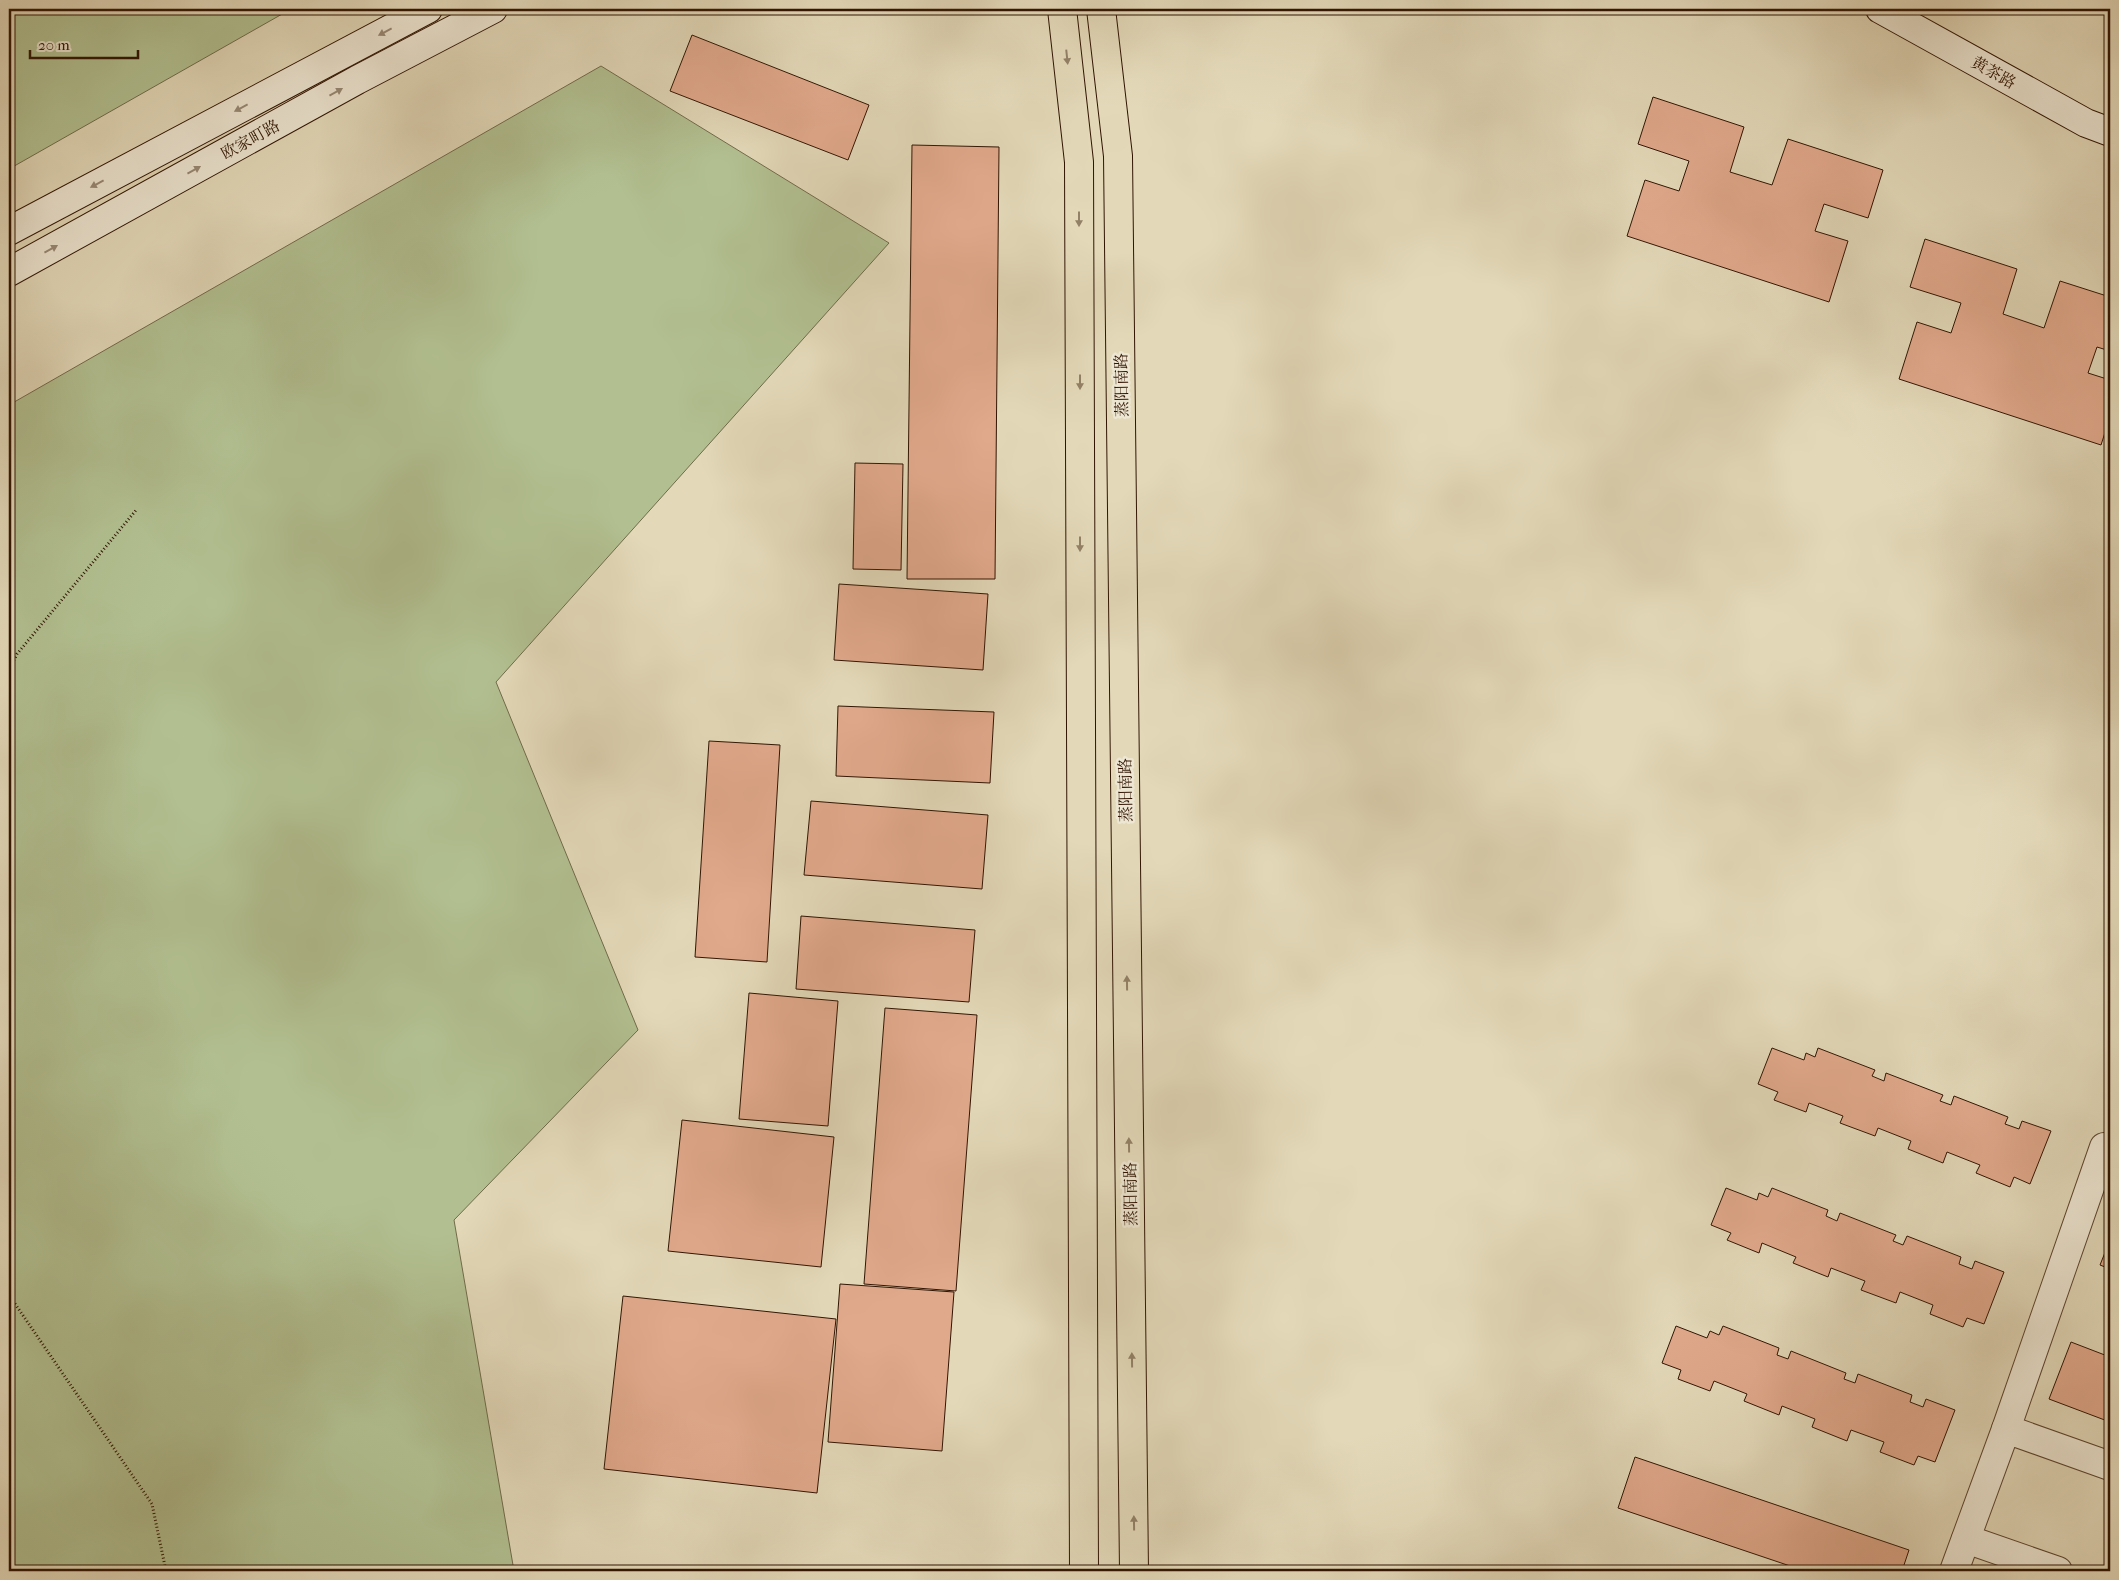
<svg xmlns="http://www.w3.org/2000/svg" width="2119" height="1580" font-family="'IM FELL French Canon','Noto Serif SC',serif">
  <rect width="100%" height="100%" fill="#e3d9b9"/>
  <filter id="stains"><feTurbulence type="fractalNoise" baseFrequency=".004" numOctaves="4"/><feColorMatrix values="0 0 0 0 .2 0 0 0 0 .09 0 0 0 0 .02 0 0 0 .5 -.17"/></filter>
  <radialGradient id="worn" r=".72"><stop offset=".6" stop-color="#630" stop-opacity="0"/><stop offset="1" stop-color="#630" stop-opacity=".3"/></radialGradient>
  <!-- green -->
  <g fill="#b2c091" stroke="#726a4a">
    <polygon points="9,9 291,9 9,169"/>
    <polygon points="601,66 889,243 496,682 638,1030 454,1220 514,1571 9,1571 9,405"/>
  </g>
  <!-- building -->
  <g fill="#e1a98c" stroke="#311503">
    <polygon points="692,35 869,105 848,160 670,91"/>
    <polygon points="1653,97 1744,127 1730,172 1772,185 1788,139 1883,170 1868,218 1824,204 1815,231 1848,241 1829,302 1627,236 1645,180 1679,191 1689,161 1638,144"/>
    <polygon points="912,145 999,147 995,579 907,579"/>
    <polygon points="1925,239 2017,269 2003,314 2044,328 2060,281 2110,297 2110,351 2097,347 2088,373 2110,380 2110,417 2101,445 1899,379 1917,322 1951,333 1961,303 1910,287"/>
    <polygon points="855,463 903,464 901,570 853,569"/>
    <polygon points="839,584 988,594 983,670 834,660"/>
    <polygon points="838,706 994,712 990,783 836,776"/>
    <polygon points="709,741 780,745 767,962 695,957"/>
    <polygon points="811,801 988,815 982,889 804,875"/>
    <polygon points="801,916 975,930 969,1002 796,989"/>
    <polygon points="749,993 838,1001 828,1126 739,1119"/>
    <polygon points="885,1008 977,1015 956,1291 864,1284"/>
    <polygon points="1772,1048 1804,1060 1806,1053 1815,1057 1818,1048 1875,1070 1872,1076 1884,1081 1886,1073 1943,1095 1940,1101 1951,1105 1954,1096 2008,1117 2005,1124 2019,1129 2022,1121 2051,1131 2030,1184 2014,1177 2010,1187 1976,1173 1980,1165 1947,1152 1943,1163 1908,1149 1911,1141 1878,1128 1875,1136 1840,1123 1843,1116 1809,1103 1806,1112 1774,1100 1778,1092 1758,1084"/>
    <polygon points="682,1120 834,1137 821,1267 668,1251"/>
    <polygon points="1726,1188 1757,1200 1759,1193 1768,1197 1772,1188 1828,1210 1826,1216 1837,1221 1840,1213 1896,1235 1893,1241 1903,1245 1907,1236 1961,1257 1959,1264 1972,1269 1975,1261 2004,1272 1984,1324 1967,1318 1963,1327 1930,1314 1933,1305 1900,1292 1896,1303 1861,1290 1865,1281 1831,1268 1828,1277 1793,1263 1796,1257 1762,1243 1759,1253 1727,1240 1731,1233 1711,1225"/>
    <polygon points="2110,1240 2110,1269 2100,1265"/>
    <polygon points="840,1284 954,1292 942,1451 828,1442"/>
    <polygon points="623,1296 836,1319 817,1493 604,1469"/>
    <polygon points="1676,1326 1707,1338 1710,1331 1719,1335 1723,1326 1779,1348 1777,1355 1788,1359 1791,1351 1846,1373 1844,1379 1855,1383 1858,1374 1912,1395 1910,1402 1923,1407 1926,1399 1955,1410 1935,1462 1918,1456 1914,1465 1880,1452 1884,1442 1851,1430 1847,1441 1812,1427 1815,1419 1782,1406 1779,1415 1744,1401 1747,1394 1714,1381 1710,1391 1678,1379 1681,1370 1662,1363"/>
    <polygon points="2071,1342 2110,1357 2110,1422 2049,1399"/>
    <polygon points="1635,1457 1909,1550 1902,1571 1805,1571 1618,1508"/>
  </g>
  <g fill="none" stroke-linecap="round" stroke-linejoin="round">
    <!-- street casing -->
    <g stroke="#5e4630" stroke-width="30">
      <g id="street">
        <polyline points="2006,1429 2104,1147"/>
        <polyline points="1966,1539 2058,1571"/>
        <polyline points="1954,1571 2006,1429 2110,1466"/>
      </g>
    </g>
    <!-- secondary casing -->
    <g stroke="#311503" stroke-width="30">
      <g id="secondary">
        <polyline points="1880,9 2086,123 2110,132"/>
        <polyline points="9,231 428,9"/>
        <polyline points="9,272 357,80 493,9"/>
      </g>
    </g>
    <!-- primary casing -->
    <g stroke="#311503" stroke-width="30">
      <g id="primary">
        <polyline points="1062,9 1079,162 1084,1571"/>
        <polyline points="1101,9 1118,156 1134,1571"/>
      </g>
    </g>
    <!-- path -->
    <g stroke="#311503" stroke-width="3" stroke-dasharray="1 2.5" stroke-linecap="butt">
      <polyline points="9,670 17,654 137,509"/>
      <polyline points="9,1295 152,1504 166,1571"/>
    </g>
    <!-- street -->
    <use href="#street" stroke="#ede6d2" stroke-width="28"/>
    <!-- secondary -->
    <use href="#secondary" stroke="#ede6d2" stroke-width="28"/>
    <!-- primary -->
    <use href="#primary" stroke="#e3d9b9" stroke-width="28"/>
  </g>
  <!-- one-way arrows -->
  <defs><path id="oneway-solid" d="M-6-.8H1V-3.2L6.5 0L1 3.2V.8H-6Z" transform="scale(1.25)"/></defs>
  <g fill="#988875">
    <use href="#oneway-solid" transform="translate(385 32) rotate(152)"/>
    <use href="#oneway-solid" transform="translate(336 92) rotate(-29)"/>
    <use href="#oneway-solid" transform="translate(241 108) rotate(152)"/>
    <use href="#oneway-solid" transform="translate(194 170) rotate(-29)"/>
    <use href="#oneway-solid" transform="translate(97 184) rotate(152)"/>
    <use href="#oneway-solid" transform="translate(51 249) rotate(-29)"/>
  </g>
  <g fill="#938167">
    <use href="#oneway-solid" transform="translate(1067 57) rotate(84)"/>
    <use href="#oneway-solid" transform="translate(1079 219) rotate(90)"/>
    <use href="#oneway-solid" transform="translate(1080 382) rotate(90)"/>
    <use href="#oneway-solid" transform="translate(1080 544) rotate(90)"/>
    <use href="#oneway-solid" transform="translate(1127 983) rotate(-91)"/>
    <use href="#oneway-solid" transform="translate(1129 1145) rotate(-91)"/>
    <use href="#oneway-solid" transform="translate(1132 1360) rotate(-91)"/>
    <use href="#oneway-solid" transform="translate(1134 1523) rotate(-91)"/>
  </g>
  <g text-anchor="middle" stroke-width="5" stroke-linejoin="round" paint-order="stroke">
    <!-- street labels -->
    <g font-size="16" fill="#311503" stroke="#ede6d2">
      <text transform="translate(1994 72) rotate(29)" y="6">黄茶路</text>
      <text transform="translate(250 139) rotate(-29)" y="6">欧家町路</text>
      <text transform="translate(1121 385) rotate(-91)" y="6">蒸阳南路</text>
      <text transform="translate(1125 790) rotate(-91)" y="6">蒸阳南路</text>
      <text transform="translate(1130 1194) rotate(-91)" y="6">蒸阳南路</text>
    </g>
  </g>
  <!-- margin -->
  <rect width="2119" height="1580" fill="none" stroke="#e3d9b9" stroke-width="30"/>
  <rect x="10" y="10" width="2099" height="1560" fill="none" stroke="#311503" stroke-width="2.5"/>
  <rect x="15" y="15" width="2089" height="1550" fill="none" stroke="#311503"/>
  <!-- scale -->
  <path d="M30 50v8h108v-8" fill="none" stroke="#311503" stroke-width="2.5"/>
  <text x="38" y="50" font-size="15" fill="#311503" stroke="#ede6d2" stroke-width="4" paint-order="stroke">20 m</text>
  <rect width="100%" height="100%" filter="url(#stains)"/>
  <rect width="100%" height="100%" fill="url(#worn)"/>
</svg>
